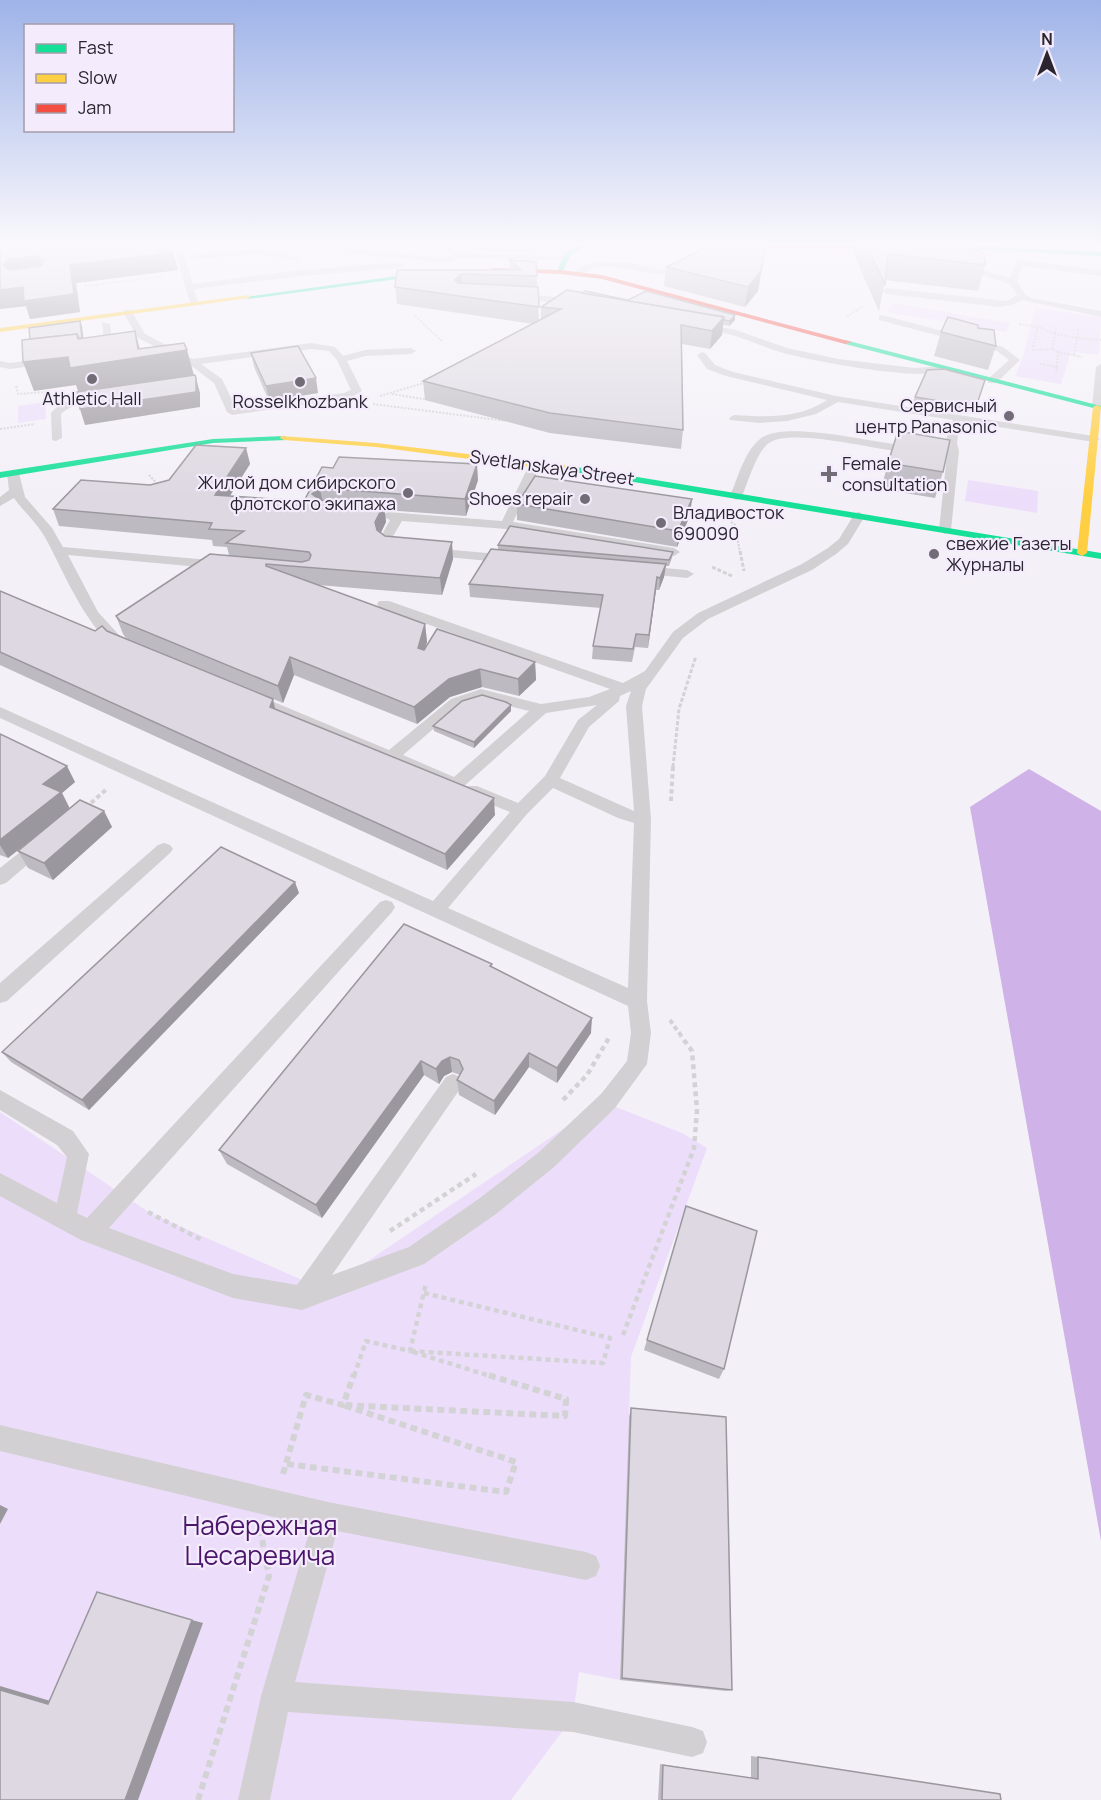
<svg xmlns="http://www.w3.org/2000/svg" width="1101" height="1800" font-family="Manrope,sans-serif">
  <rect width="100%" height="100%" fill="#f4f0f8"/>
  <!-- green -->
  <g fill="#ecdefa">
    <polygon points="894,303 1010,323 1006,332 887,312"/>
    <polygon points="1035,308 1101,317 1099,355 1071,352 1061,384 1015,376 1023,357"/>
    <polygon points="45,402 46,419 18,423 18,406"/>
    <polygon points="968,480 1038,491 1037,513 965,501"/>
    <polygon points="603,1102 682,1133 707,1148 631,1357 620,1680 579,1672 573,1717 511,1800 0,1800 0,1112 150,1213 325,1290"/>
  </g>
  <!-- water -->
  <polygon fill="#cfb2e7" points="1029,769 1101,811 1101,1541 970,807"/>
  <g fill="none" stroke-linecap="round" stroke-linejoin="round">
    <!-- path-far4 -->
    <g stroke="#d3d2d5" stroke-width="2" stroke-dasharray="2 1.5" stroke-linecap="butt">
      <polyline points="85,286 165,276"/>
      <polyline points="415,316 442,341"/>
      <polyline points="847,317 863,306"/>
      <polyline points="1019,324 1039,327 1055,334 1056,326"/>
      <polyline points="1078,329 1077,338 1101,340"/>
      <polyline points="1033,347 1038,326"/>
      <polyline points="1032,350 1052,349"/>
      <polyline points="1058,352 1052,349 1055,334 1077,338 1074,355"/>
      <polyline points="1040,364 1057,367 1056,372"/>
      <polyline points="1057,367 1058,352 1082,357"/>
      <polyline points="16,386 18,394 45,392"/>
      <polyline points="392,394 429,400"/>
      <polyline points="380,396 427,382"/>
      <polyline points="373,404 506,421"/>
      <polyline points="0,429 35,424"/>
      <polyline points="149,475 160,487"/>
      <polyline points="731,522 735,525 740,553"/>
    </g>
    <!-- path-far3 -->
    <g stroke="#d3d2d5" stroke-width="3" stroke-dasharray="4 2" stroke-linecap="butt">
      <polyline points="740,551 744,571"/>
      <polyline points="712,567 732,576"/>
      <polyline points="673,767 679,709 696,656"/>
    </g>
    <!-- path-far2 -->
    <g stroke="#d3d2d5" stroke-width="4" stroke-dasharray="4.5 3" stroke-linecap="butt">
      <polyline points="671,801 673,766"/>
      <polyline points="91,803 108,788"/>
      <polyline points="670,1020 682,1037"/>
    </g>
    <!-- path-far1 -->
    <g stroke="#d3d2d5" stroke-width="4.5" stroke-dasharray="5 4" stroke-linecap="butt">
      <polyline points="563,1100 587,1075 610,1036"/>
      <polyline points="148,1212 202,1240"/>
      <polyline points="390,1231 476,1174"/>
      <polyline points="424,1293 610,1338 603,1363 410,1351 490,1376"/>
      <polyline points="623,1335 694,1148 697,1110 692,1051 681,1036"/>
      <polyline points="354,1376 366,1341 410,1351 426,1283"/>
    </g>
    <!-- path -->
    <g stroke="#d3d2d5" stroke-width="6" stroke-dasharray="7 4.5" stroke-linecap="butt">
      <polyline points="287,1464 506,1492 516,1462 343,1405 565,1416 566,1399 485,1374"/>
      <polyline points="283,1474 306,1395 343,1405 354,1374"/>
      <polyline points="198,1800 269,1576 261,1534"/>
    </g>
    <!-- lane -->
    <g fill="#d2d0d3" fill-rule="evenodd">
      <polygon points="173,245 181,245 193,284 301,270 399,262 403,265 399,268 301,276 194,289 198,303 194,306 190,303"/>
      <polygon points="281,245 308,245 447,258 452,255 437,245 446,245 459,253 562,256 566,258 562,260 459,258 449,263 285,247"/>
      <polygon points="258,249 284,253 301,259 297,261 258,254 192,259 188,257 192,255"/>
      <polygon points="1019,260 1101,270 1101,276 1022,266 1017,282 1025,294 1031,298 1101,311 1101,317 1022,300 1012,305 1000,307 886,294 882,291 886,288 1007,301 1017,295 1010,284 956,267 960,264 1010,278 1015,263"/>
      <path d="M599 262 630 263 671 271 687 265 691 268C672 284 626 264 598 267 589 268 585 273 577 277L573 274 579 267Z"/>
      <polygon points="516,295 548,296 579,304 575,307 548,302 513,300 512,298"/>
      <path d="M125 310H131L145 334 193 359 311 343 335 347 343 356 365 350 411 348 416 351 411 354 365 356 347 361 362 391 350 398 232 415 227 412 214 383 189 364 138 338 123 312ZM311 349 329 351 337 360 351 390 344 393 236 408 222 379 201 364Z"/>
      <polygon points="882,315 1003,347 1020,360 996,383 988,383 988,379 1009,360 997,351 879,320 879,316"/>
      <polygon points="102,322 110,324 113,349 105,347"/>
      <path d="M699 323 736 330 787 348 838 359 915 368 944 366 949 369C929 384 807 360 780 352 764 347 749 340 732 335 720 331 708 331 696 328V324Z"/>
      <path d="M702 352 705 353 715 365 733 372 836 396 1094 436 1100 439 1094 442 960 421 957 443 959 451 951 530 945 534 939 530 947 454C930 453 913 453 896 451 870 448 789 428 769 443 757 451 748 482 742 496L736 500 730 496C738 478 744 452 760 439 781 420 867 441 896 444 913 446 930 446 947 447L945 443 953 420 838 402 816 414 787 421 760 423 730 420 729 418 734 415C766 417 799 419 827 400L726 376 707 369 697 355Z"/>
      <polygon points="49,358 54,361 52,363 10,369 0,367 0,361 10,363"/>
      <polygon points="1101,364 1101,409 1097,410 1092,407 1096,367"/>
      <path d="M103 395 107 396V400C91 404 74 402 61 414L62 438 56 441 52 440 51 413C64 397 84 398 103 395Z"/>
      <polygon points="536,460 542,463 513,522 674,548 680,552 674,556 506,529 402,521 392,538 394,544 403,546 405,549 403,552 388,551 382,547 380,538 390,520 382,516 388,512 502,521 530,463"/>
      <path d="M13 470 19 473 25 497 52 528 63 547 221 561 227 565 221 569 68 555 98 612 119 635 134 646 132 649C96 658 58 557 43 534 35 521 23 511 14 498L0 506V497L9 490 7 473Z"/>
      <path d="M859 512 865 516 848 544 836 554 812 570 708 619 683 638 646 689 642 706 651 819 647 1001 651 1033 647 1064 615 1108 554 1167 496 1214 424 1264 302 1310 233 1298 81 1240 0 1196V1173L57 1203 67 1157 57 1145 0 1110V1090L73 1131 89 1154 77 1213 87 1218 380 902 386 900 392 902 395 907 392 912 109 1228 233 1274 297 1285 446 1077 453 1074 460 1077 463 1083 460 1089 332 1275 409 1247 480 1198 538 1153 601 1094 627 1061 631 1033 628 1006 0 718V707L433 901 510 812 465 794 463 790 465 786H477L518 803 545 776 578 720 597 705 546 713 462 788 456 790 247 701 245 698 247 695H257L389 750 451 699 481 689 541 704 589 697 610 689 379 607 377 604 379 601H389L623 683 645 671 673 632 698 613 802 564 828 548 839 539 855 513ZM631 691 626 706 634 811 560 778 589 727 619 701 620 696ZM482 699 529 711 454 777 403 755 461 705ZM553 788 618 818 634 823 628 988 448 908 527 814Z"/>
      <polygon points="430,548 510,555 516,559 510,563 426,555 424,552 426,549"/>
      <polygon points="642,566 687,570 694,574 687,578 637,573 636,570 637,567"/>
      <polygon points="41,838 47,840 50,844 47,848 6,883 0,885 0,868 35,840"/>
      <polygon points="164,843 170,845 173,849 170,853 7,1001 0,1003 0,983 158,845"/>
      <polygon points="0,1425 328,1502 586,1552 596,1556 600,1566 596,1576 586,1580 337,1531 295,1682 573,1702 692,1727 703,1731 707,1742 703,1753 692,1757 573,1732 288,1712 270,1800 238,1800 261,1696 311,1526 0,1451"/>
    </g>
    <!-- fast -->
    <g fill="#16e098" fill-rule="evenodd">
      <path d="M578 245H587L570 256 562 273H558C558 261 566 250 578 245Z"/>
      <polygon points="971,246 1101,252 1101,256 969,249"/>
      <polygon points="441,270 443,273 248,299 245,297"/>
      <polygon points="845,340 1101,406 1101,410 845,344"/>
      <polygon points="284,436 288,438 287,440 213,443 0,478 0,472 213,439"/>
      <polygon points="570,466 1101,553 1101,559 567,471 567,467"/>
    </g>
    <!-- slow -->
    <g fill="#ffcf43" fill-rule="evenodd">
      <polygon points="248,295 250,298 0,332 0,328"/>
      <polygon points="1097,405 1101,407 1087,553 1082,556 1077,553 1093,407"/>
      <polygon points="281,436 376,443 570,466 574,469 570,472 376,447 284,440 280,438"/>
    </g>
    <!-- jam -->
    <g fill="#f24e42" fill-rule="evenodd">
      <polygon points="668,245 971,246 974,248 971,250 671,247"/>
      <polygon points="493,268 560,270 602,275 852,342 845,344 602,279 560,274 491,271"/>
    </g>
  </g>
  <!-- wall -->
  <g fill="#bebac2">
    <polygon points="0,245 171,245 178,270 76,283 80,312 30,319 26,306 0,309"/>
    <polygon points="472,245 535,245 535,253 480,251"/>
    <polygon points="712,245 766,245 758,291 745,307 664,286 666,267"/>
    <polygon points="855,245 981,245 979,252 985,265 978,291 885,280 879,311 853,253"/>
    <polygon points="509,260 536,262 539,321 541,320 541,307 628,300 735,320 729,326 723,325 722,335 710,349 682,344 683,430 681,449 550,433 425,400 423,381 534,324 397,304 395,287 397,270 510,270"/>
    <polygon points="941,332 996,346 988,370 934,356"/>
    <polygon points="251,353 318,393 269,401 254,367"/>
    <polygon points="985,380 974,412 913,402 915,397"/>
    <polygon points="246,448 250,464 230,496 304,501 322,467 478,480 466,516 385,510 386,522 381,533 385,536 453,559 442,595 317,585 425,624 427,642 425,648 535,662 536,680 519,696 482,687 450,697 417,724 294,675 283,703 126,638 123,634 116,616 229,555 227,547 213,546 212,540 59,526 53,509 169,480"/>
    <polygon points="888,463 943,472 935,498 881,489"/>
    <polygon points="517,504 690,515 677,547 517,520"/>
    <polygon points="498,545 673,552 672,558 669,566 666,566 664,577 659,590 656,590 648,648 635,647 632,662 592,659 593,646 601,608 470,597 469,584 498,550"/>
    <polygon points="0,591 95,631 107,631 275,709 495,815 447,870 0,665"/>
    <polygon points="511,705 511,711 474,748 434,731 433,726"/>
    <polygon points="0,734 75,782 62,793 70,809 8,858 0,855"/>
    <polygon points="104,811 112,827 53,880 28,868 18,851"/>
    <polygon points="299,893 89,1110 11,1062 2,1052"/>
    <polygon points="492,964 492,967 591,1033 557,1083 529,1067 495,1115 459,1095 457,1080 460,1075 452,1072 444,1076 439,1084 424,1075 322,1218 227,1164 219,1150"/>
    <polygon points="647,1340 724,1369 719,1379 644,1350"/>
    <polygon points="631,1408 732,1690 726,1691 620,1680 629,1417"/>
    <polygon points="751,1756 758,1757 1001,1800 658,1800 660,1764 751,1778"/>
  </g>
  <!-- shaded-wall -->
  <g fill="#9b979e">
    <polygon points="75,245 159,245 161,251 98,249"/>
    <polygon points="171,245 178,270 76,283 80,312 30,319 26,306 0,309 0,290 70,265 173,253"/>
    <polygon points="766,245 758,291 745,307 748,287"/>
    <polygon points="38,256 44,274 16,277 3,265 9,259"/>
    <polygon points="461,274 462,291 455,280"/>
    <polygon points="735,315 735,320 729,326 730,321"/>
    <polygon points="724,317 722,335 710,349 712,331"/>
    <polygon points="80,321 82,326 85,352 138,349 135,331 142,357 187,350 195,379 80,397 76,385 34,391 23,362"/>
    <polygon points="196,378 200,393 200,407 85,425 80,409"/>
    <polygon points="316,378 318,393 269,401 266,386"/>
    <polygon points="246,448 250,464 220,511 215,495"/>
    <polygon points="477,464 478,480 466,516 465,499"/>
    <polygon points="320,488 323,505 312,494"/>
    <polygon points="692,499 690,515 677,547 678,531"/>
    <polygon points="384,505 386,522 378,538 375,522"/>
    <polygon points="452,542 453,559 442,595 440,578"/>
    <polygon points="666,564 664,577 659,590 660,578"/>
    <polygon points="657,577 656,590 648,648 649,635"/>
    <polygon points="425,624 427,642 420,665 418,648"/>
    <polygon points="290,657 294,675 283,703 278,686"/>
    <polygon points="535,662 536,680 519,696 518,679"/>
    <polygon points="480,669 482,687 450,697 417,724 414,707 449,679"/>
    <polygon points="273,699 277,717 270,707"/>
    <polygon points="511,705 511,711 474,748 474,742"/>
    <polygon points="67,766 75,782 62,793 70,809 8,858 0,845 0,840 43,784"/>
    <polygon points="494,798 495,815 447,870 445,854"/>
    <polygon points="104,811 112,827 53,880 44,863"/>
    <polygon points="295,882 299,893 89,1110 82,1100"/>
    <polygon points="592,1018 591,1033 557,1083 557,1068"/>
    <polygon points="529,1053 529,1067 495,1115 494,1101"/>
    <polygon points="450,1057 452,1072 444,1076 439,1084 436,1069 442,1061"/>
    <polygon points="421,1061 424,1075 322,1218 316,1205"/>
    <polygon points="0,1505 8,1509 0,1524"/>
    <polygon points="192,1620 203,1623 138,1800 125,1800"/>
    <polygon points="0,1686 64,1705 48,1704 0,1690"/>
  </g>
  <!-- building -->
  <g fill="#ddd8e1" stroke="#9b979e" stroke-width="1.5" fill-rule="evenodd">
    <path d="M0 245H96L99 246 155 245 160 251 173 253 70 265 74 294 24 301 23 287 0 290ZM38 256 44 261 41 266 10 270 3 265 9 259Z"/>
    <polygon points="712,245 729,245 743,247 747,245 766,245 761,271 748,287 666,267"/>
    <polygon points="866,245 935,245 954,246 984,253 985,265 888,254 885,284"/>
    <polygon points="509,260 536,262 537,276 461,274 455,280 458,283 538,287 539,307 395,287 397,270 521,270"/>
    <polygon points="567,290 724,317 712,331 681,325 683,430 550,413 423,381 561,309 541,307"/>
    <polygon points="585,291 628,300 646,291 735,315 730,321 724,320 724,317 582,293"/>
    <polygon points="948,317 978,325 978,328 994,330 996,346 941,332"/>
    <polygon points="80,321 82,338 79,338 77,334 30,339 29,328"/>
    <polygon points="135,331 138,349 184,343 187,350 70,368 68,357 23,362 22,340 77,334 78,339"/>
    <polygon points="298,346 316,378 266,386 251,353"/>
    <polygon points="944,369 985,380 976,407 915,397 927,370"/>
    <polygon points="195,375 196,378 196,392 80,409 77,392"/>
    <polygon points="898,431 950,440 943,472 888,463"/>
    <polygon points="196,445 246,448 215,495 304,501 322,467 333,468 339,457 477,464 465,499 320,488 312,494 320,500 384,505 375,522 377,530 385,536 452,542 440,578 266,564 266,566 425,624 418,648 424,650 437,629 535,662 518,679 480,669 449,679 414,707 290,657 278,686 120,621 116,616 210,554 302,562 309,560 311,555 309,552 226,543 244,531 209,529 212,523 53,509 81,480 150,485 169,480"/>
    <polygon points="535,476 692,499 678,531 517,504"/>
    <polygon points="510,526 673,552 669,560 498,545"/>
    <polygon points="491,549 666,564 660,578 657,577 649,635 636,634 633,649 593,646 603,595 469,584"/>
    <polygon points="0,591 95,631 102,626 107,631 273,699 270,707 494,798 445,854 0,652"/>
    <polygon points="482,695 506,702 511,705 474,742 433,726 462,701"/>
    <polygon points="0,734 67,766 43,784 61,792 0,840"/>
    <polygon points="80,800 104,811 44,863 18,851"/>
    <polygon points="221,847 295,882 82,1100 2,1052"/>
    <polygon points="404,924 492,964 490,966 592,1018 557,1068 529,1053 494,1101 457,1080 463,1069 459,1060 450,1057 442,1061 436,1069 421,1061 316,1205 219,1150"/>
    <polygon points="686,1206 757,1231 724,1369 647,1340"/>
    <polygon points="631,1408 726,1417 732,1690 622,1678"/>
    <polygon points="97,1592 192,1620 125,1800 0,1800 0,1690 48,1704"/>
    <polygon points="758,1757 1000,1794 1001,1800 662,1800 663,1765 758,1779"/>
  </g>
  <!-- sky -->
  <linearGradient id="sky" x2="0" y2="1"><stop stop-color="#9eb3e8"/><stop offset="0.49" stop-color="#faf8fc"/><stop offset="1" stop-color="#faf8fc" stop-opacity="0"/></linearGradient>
  <rect width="1101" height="497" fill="url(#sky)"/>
  <!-- markers -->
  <g fill="#716c75" stroke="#f4ecfc" stroke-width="2">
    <circle cx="92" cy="379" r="6"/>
    <circle cx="300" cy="382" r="6"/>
    <circle cx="1009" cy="416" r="6"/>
    <path d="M826 465h6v6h6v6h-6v6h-6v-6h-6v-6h6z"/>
    <circle cx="408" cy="493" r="6"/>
    <circle cx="585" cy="499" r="6"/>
    <circle cx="661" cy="523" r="6"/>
    <circle cx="934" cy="554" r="6"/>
  </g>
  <g text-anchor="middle" stroke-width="4.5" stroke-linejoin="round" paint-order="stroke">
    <!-- far-poi labels -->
    <g font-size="18" fill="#2b252f" stroke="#f4ecfc" text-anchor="end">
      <text x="92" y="405" text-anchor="middle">Athletic Hall</text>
      <text x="300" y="408" text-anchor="middle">Rosselkhozbank</text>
      <text x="997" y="412">Сервисный<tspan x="997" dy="21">центр Panasonic</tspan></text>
      <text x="842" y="470" text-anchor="start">Female<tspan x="842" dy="21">consultation</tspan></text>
      <text x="396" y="489">Жилой дом сибирского<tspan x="396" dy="21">флотского экипажа</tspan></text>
      <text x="573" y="505">Shoes repair</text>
      <text x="673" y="519" text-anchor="start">Владивосток<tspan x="673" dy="21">690090</tspan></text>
      <text x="946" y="550" text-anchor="start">свежие Газеты<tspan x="946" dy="21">Журналы</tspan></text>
    </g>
    <!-- far-street labels -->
    <g font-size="18" fill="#2b252f" stroke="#f4ecfc">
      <text transform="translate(552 468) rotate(8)" y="6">Svetlanskaya Street</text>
    </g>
    <!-- near-park labels -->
    <g font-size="26" fill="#4a156b" stroke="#f4ecfc">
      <text x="260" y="1535">Набережная<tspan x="260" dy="30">Цесаревича</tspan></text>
    </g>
  </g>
  <!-- legend -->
  <rect x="24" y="24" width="210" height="108" fill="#f4ecfc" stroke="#a49caa" stroke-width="1.5"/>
  <rect x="36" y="44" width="30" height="9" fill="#16e098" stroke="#a49caa" stroke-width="1.5"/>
  <text x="78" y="54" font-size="18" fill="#2b252f">Fast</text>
  <rect x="36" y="74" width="30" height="9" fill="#ffcf43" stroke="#a49caa" stroke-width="1.5"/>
  <text x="78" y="84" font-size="18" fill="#2b252f">Slow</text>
  <rect x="36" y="104" width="30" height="9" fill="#f24e42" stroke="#a49caa" stroke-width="1.5"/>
  <text x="78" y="114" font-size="18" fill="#2b252f">Jam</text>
  <!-- north arrow -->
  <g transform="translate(1047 54)" stroke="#f4ecfc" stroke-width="4.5" paint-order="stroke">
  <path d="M0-4.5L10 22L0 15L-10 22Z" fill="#2b252f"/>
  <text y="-9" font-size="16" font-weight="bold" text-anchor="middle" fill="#2b252f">N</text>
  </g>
</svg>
